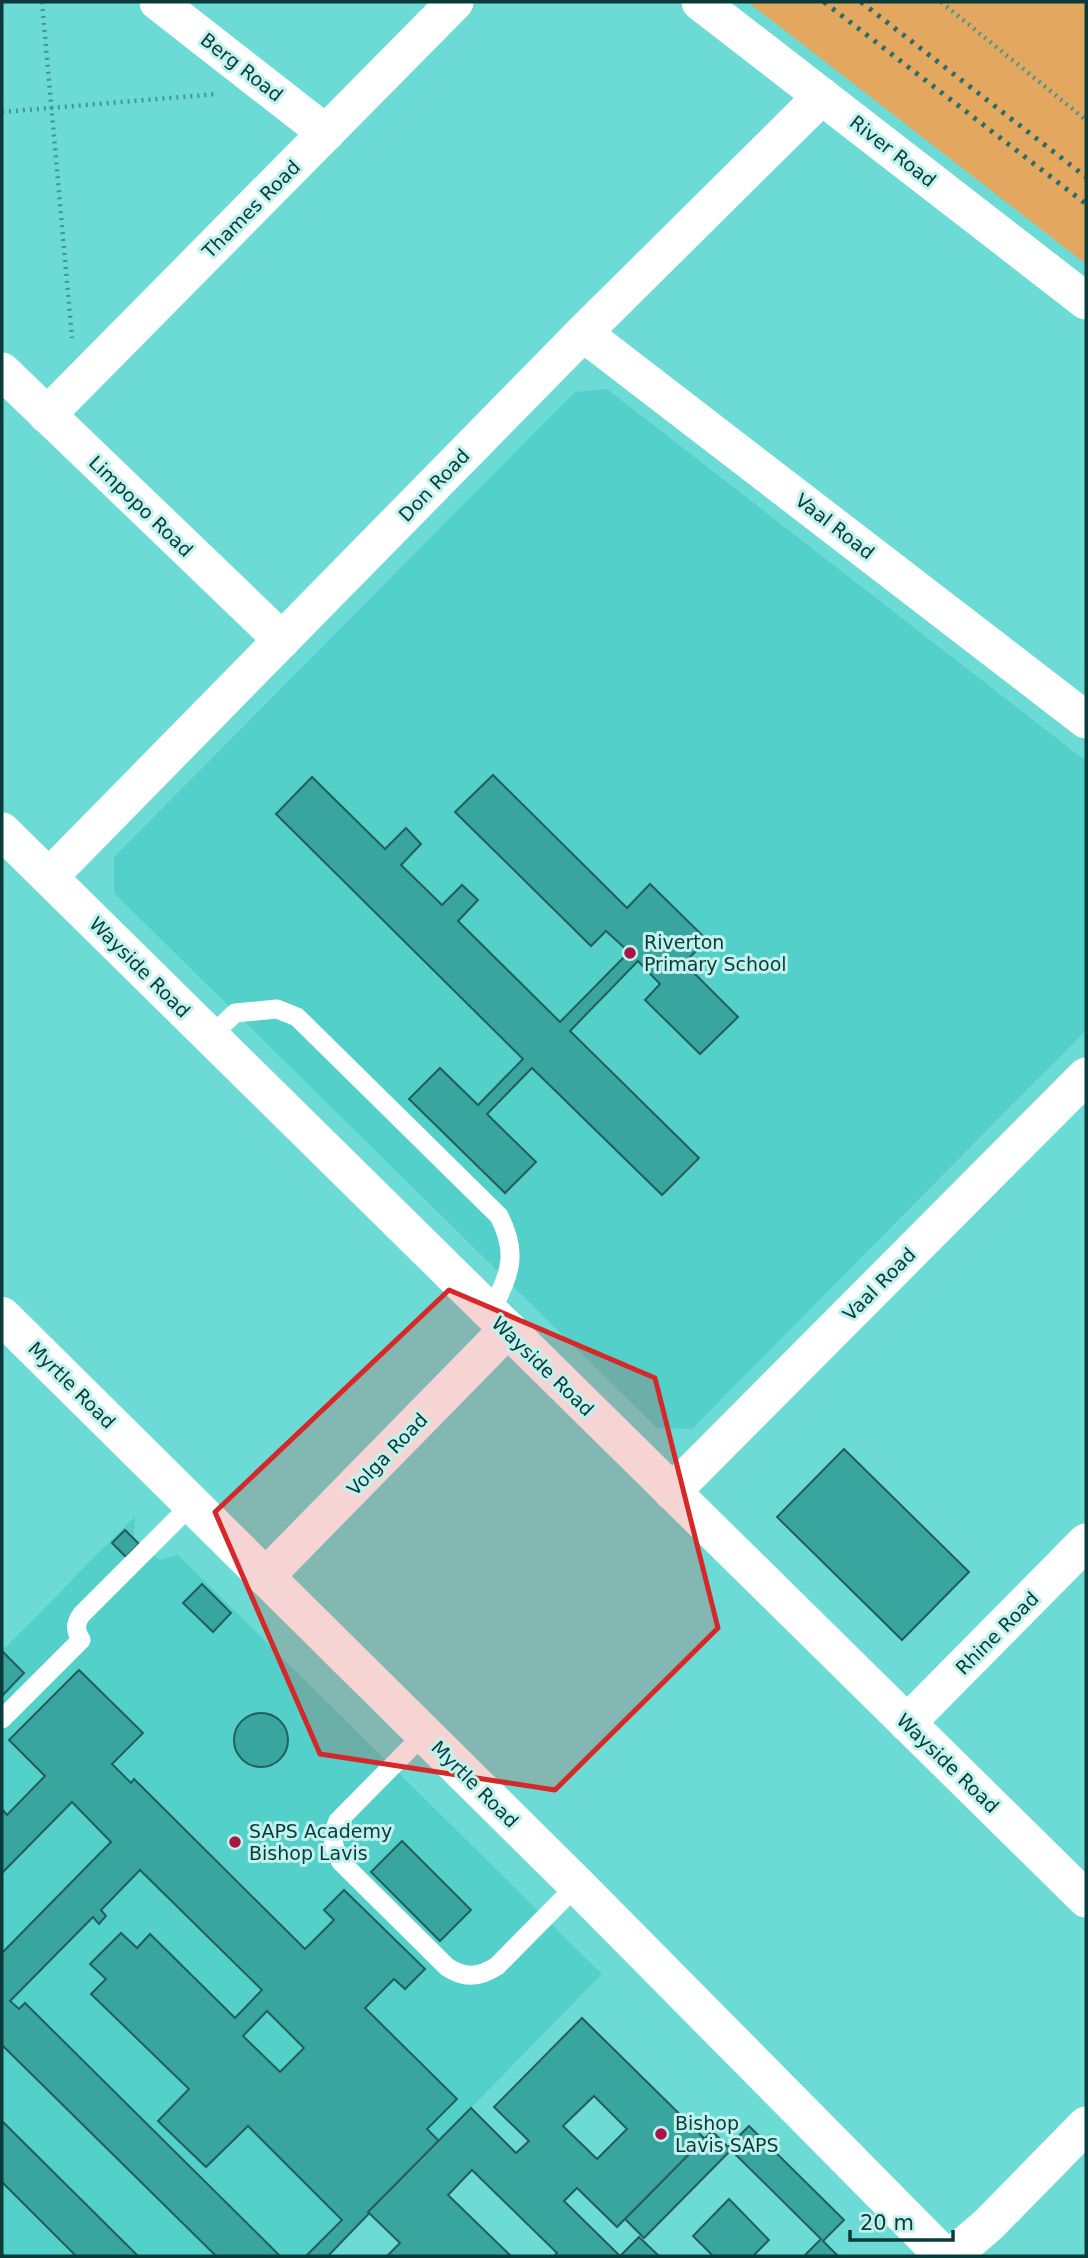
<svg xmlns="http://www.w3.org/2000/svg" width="1088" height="2258" font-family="'DejaVu Sans',sans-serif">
  <rect width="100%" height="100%" fill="#6ddbd5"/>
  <!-- built -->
  <g fill="#52d0c9">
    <polygon points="607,389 1086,761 1086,1030 692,1429 657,1428 114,893 114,857 575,392"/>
    <polygon points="135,1516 134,1537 159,1560 178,1555 602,1974 369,2212 370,2214 328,2256 2,2256 2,1651"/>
  </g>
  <!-- green -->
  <polygon fill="#e3a75f" points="748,2 1086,2 1086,264"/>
  <!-- building -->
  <g fill="#38a59f" stroke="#235e5b" stroke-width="2" fill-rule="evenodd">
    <polygon points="493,775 627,908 650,884 707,940 684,963 738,1017 700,1054 645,1000 660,984 638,961 570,1031 699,1158 662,1195 532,1068 487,1114 536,1162 505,1193 409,1099 440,1068 478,1105 523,1059 276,814 312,777 385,849 406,828 421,844 401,865 442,905 462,885 478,900 458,921 560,1022 629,952 606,931 591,946 455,812"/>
    <polygon points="844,1449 969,1572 902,1640 777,1517"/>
    <polygon points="125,1530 139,1544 126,1557 112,1543"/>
    <polygon points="202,1584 231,1613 213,1632 183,1603"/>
    <polygon points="3,1652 24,1673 2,1696 2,1653"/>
    <path d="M79 1670 143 1733 112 1764 131 1783 134 1779 305 1949 334 1920 324 1910 344 1890 425 1969 405 1989 394 1979 365 2008 457 2099 427 2129 439 2141 328 2256H306L342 2220 248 2126 206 2167 158 2121 189 2089 91 1994 106 1979 90 1964 121 1933 137 1948 150 1934 235 2018 262 1990 140 1870 101 1910 106 1916 99 1924 93 1917 10 2001 19 2009 25 2003 280 2256H216L2 2045V1953L111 1842 72 1802 2 1873V1809L7 1815 45 1776 9 1740ZM267 2011 304 2048 280 2072 243 2036Z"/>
    <circle cx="261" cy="1740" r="27"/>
    <polygon points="402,1841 471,1910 440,1941 371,1872"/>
    <path d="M582 2018 705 2139 617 2227 577 2188 564 2201 620 2256H554L557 2253 472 2170 448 2195 511 2256H387L400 2243 368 2212 471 2108 516 2153 529 2141 494 2107ZM594 2096 627 2129 597 2159 563 2126Z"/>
    <polygon points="2,2121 138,2256 76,2256 2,2182"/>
    <polygon points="749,2126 844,2220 823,2241 838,2256 804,2256 821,2239 731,2150 644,2238 625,2219 712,2131 728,2147"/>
    <polygon points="729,2199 769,2240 753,2256 713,2256 693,2236"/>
    <polygon points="639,2237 659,2256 620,2256"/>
  </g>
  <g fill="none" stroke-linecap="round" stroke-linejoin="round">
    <!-- path -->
    <g stroke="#429793" stroke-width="4.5" stroke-dasharray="2 5" stroke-linecap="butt">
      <polyline points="42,2 72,338"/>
      <polyline points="941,2 1086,120"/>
      <polyline points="2,112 217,94"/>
    </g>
    <!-- lane -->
    <g stroke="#fff" stroke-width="19">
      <path d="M210 1037 235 1013 277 1009 297 1017 499 1216C520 1257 508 1276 490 1314"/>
      <path d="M2 1719 81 1640C75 1630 75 1623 82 1614L192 1504"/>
      <path d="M424 1734 338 1821C331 1836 332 1847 341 1862L447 1967C465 1979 480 1977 497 1966L577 1885"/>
    </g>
    <!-- street -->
    <g stroke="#fff" stroke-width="37">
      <polyline points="158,2 326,133"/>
      <polyline points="700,2 1086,301"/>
      <polyline points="583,333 1086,720"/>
      <polyline points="2,371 282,640"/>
      <polyline points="47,415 455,2"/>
      <polyline points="2,831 1086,1899"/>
      <polyline points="49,877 583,333 822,96"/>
      <polyline points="672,1492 1086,1076"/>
      <polyline points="265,1577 508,1329"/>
      <polyline points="907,1723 1086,1542"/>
      <polyline points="952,2256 989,2224 1086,2125"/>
    </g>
    <!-- secondary -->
    <polyline stroke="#fff" stroke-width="38" points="2,1316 577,1885 944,2256"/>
    <!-- rail -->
    <g stroke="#286e6b" stroke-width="5" stroke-dasharray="3.5 7" stroke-linecap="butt">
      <polyline points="824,2 1086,204"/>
      <polyline points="861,2 1086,177"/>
    </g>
  </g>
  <!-- marked area -->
  <path fill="#d62828" fill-opacity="0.2" stroke="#d62828" stroke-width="5" stroke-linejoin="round" d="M449 1290 655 1378 718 1628 555 1790 320 1754 215 1512Z"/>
  <!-- markers -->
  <g fill="#a91545" stroke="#c1f2ee" stroke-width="2.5">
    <circle cx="630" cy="953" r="7"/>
    <circle cx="235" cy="1842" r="7"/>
    <circle cx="661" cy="2134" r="7"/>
  </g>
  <g text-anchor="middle" stroke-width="6" stroke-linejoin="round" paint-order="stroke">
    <!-- street labels -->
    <g font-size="19" fill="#083b39" stroke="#c1f2ee">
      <text transform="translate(242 67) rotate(38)" y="7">Berg Road</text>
      <text transform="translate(893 151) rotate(38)" y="7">River Road</text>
      <text transform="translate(251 209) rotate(-45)" y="7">Thames Road</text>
      <text transform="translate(434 485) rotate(-46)" y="7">Don Road</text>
      <text transform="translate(141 506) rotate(44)" y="7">Limpopo Road</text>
      <text transform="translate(835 526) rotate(38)" y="7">Vaal Road</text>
      <text transform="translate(140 967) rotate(45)" y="7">Wayside Road</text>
      <text transform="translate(879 1284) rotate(-45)" y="7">Vaal Road</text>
      <text transform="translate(543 1366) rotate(44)" y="7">Wayside Road</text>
      <text transform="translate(72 1385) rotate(45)" y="7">Myrtle Road</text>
      <text transform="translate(387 1454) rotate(-46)" y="7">Volga Road</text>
      <text transform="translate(997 1633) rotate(-45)" y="7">Rhine Road</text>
      <text transform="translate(948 1763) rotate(44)" y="7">Wayside Road</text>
      <text transform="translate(475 1784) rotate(45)" y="7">Myrtle Road</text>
    </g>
    <!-- poi labels -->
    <g font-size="19" fill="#083b39" stroke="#c1f2ee" text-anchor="start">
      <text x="644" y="949">Riverton<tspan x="644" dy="22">Primary School</tspan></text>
      <text x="249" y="1838">SAPS Academy<tspan x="249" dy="22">Bishop Lavis</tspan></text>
      <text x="675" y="2130">Bishop<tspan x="675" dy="22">Lavis SAPS</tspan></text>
    </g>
  </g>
  <!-- border -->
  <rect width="1088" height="2258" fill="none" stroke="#083b39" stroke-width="7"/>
  <!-- scale -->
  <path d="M850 2230v10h103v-10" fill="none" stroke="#083b39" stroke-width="3.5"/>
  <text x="860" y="2230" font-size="21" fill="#083b39" stroke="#c1f2ee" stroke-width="5" paint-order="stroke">20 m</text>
</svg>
